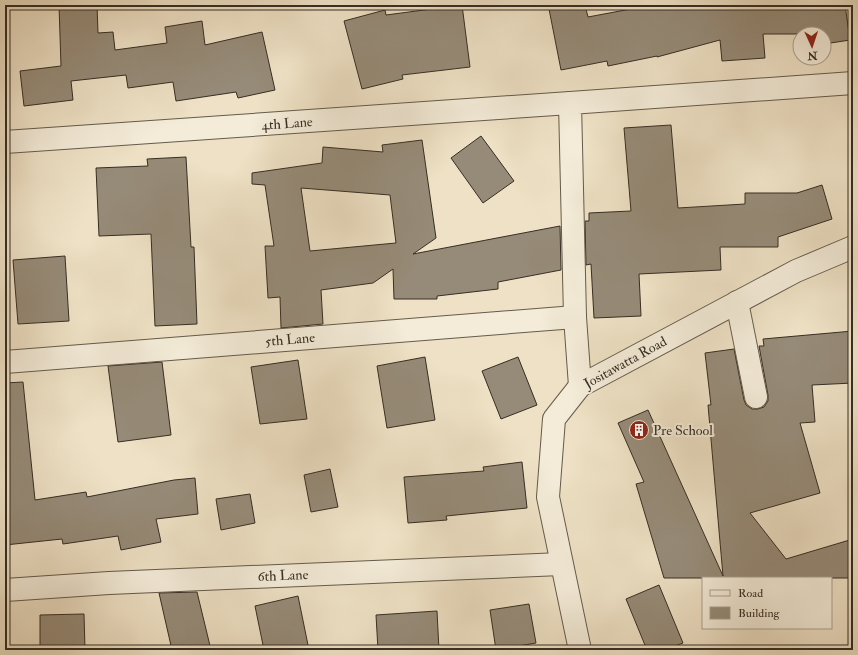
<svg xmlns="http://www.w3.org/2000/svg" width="858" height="655" font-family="'IM FELL Double Pica',serif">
  <rect width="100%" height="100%" fill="#eee1c5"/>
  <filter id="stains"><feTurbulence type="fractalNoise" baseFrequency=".005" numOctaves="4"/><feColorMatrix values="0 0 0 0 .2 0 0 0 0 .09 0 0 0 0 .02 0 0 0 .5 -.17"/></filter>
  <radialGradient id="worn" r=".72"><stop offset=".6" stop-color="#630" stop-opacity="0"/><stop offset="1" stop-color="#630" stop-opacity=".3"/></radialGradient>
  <!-- building -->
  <g fill="#968b78" stroke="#362e24" fill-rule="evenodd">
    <polygon points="59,5 97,5 98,33 113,32 115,50 167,43 165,27 202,21 205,45 262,32 275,90 238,98 236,92 176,101 173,82 128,88 126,75 71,81 73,100 24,106 20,71 61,66"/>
    <polygon points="462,5 470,67 402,75 403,79 362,89 344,21 385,10 386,15"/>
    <polygon points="569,5 585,5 588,17 652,5 845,5 850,40 824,44 824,34 763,34 765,58 722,61 720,40 657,57 657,56 608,66 607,61 561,70 549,9"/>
    <polygon points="671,125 678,208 745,204 745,193 797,193 822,185 832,219 778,237 778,247 720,247 721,270 639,274 641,316 594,318 591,264 586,265 585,221 589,221 589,213 631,211 624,128"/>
    <polygon points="481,136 514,181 483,203 451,158"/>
    <path d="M422 140 436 238 413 254 560 226 561 270 498 282V289L437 296V299H394L393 269 373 283 321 290 323 324 281 328 280 297 268 298 265 246H274L265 185 252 184V173L322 163 323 147 383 152 382 145ZM301 188 390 195 396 243 310 251Z"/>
    <polygon points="186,157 191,247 194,247 197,324 155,326 151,234 99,236 96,168 148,166 147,159"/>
    <polygon points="65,256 69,321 18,324 13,260"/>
    <polygon points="853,331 853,383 812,385 815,422 800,423 820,493 750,513 786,559 853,539 853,578 664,578 636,484 644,482 618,423 648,410 723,576 708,405 711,405 705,353 734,349 744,400 746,405 752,409 758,409 764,407 768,401 768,395 759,346 764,346 763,339"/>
    <polygon points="425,357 435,420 387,428 377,366"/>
    <polygon points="518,357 537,405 501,419 482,371"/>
    <polygon points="298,360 307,419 260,424 251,367"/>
    <polygon points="162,362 171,435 118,442 108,366"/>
    <polygon points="23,382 35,500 86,492 87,497 174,480 195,478 198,514 156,519 161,542 121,550 118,536 63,544 62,539 5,545 5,383"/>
    <polygon points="522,462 527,508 446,516 447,520 408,523 404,477 484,471 483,467"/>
    <polygon points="330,469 338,507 311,512 304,475"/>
    <polygon points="250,494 255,523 221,530 216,499"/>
    <polygon points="659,585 683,643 664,650 647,650 626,599"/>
    <polygon points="197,592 211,650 172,650 159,593"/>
    <polygon points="298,596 309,650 264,650 255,606"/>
    <polygon points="529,604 536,643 496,650 490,610"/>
    <polygon points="437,611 439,650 378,650 376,615"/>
    <polygon points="84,614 85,650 40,650 40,615"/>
  </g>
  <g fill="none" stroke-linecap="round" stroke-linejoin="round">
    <!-- minor casing -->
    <g stroke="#645b4c" stroke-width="24">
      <g id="minor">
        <polyline points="5,142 570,103"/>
        <polyline points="737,302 756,397"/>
        <polyline points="5,362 575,317"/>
        <polyline points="580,386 575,317 570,103 853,83"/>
        <polyline points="5,590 109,583 561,564"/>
        <polyline points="580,650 548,497 554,419 580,386 796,271 853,247"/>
      </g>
    </g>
    <!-- minor -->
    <use href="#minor" stroke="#f4ecd9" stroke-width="22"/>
  </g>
  <!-- icons -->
  <defs>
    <g id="building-disc" transform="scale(1)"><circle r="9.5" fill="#8f2418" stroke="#f4ecd9"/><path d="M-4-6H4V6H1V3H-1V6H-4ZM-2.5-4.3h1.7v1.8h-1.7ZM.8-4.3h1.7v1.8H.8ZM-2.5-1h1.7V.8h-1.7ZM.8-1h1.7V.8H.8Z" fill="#fff"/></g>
  </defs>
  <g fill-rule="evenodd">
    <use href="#building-disc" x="639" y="430"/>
  </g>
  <g text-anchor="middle" stroke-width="4" stroke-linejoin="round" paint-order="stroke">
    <!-- street labels -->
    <g font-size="14" fill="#362e24" stroke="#f4ecd9">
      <text transform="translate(287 123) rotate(-4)" y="5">4th Lane</text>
      <text transform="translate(290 339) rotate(-5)" y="5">5th Lane</text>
      <text transform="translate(625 362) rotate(-29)" y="5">Jositawatta Road</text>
      <text transform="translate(283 575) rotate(-2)" y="5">6th Lane</text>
    </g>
    <!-- poi labels -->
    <g font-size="14" fill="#362e24" stroke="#f4ecd9" text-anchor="start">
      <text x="653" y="435">Pre School</text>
    </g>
  </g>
  <!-- margin -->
  <rect width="858" height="655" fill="none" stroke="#eee1c5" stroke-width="20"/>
  <rect x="6" y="6" width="846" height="643" fill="none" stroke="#362e24" stroke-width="2"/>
  <rect x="10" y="10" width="838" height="635" fill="none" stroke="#362e24"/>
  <!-- legend -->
  <rect x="702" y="577" width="130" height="52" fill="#f4ecd9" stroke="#a8a091"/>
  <rect x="710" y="590" width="20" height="6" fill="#f4ecd9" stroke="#a8a091"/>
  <text x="738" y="597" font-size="12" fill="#362e24">Road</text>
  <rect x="710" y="607" width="20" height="12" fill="#968b78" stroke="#a8a091"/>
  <text x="738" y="617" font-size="12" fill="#362e24">Building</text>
  <!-- north arrow -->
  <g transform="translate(812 46) rotate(177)"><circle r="19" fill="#f4ecd9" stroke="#a8a091"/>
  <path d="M0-3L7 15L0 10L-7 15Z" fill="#8f2418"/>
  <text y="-6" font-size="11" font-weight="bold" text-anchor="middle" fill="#362e24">N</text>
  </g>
  <rect width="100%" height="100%" filter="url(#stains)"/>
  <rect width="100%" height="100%" fill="url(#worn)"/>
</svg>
